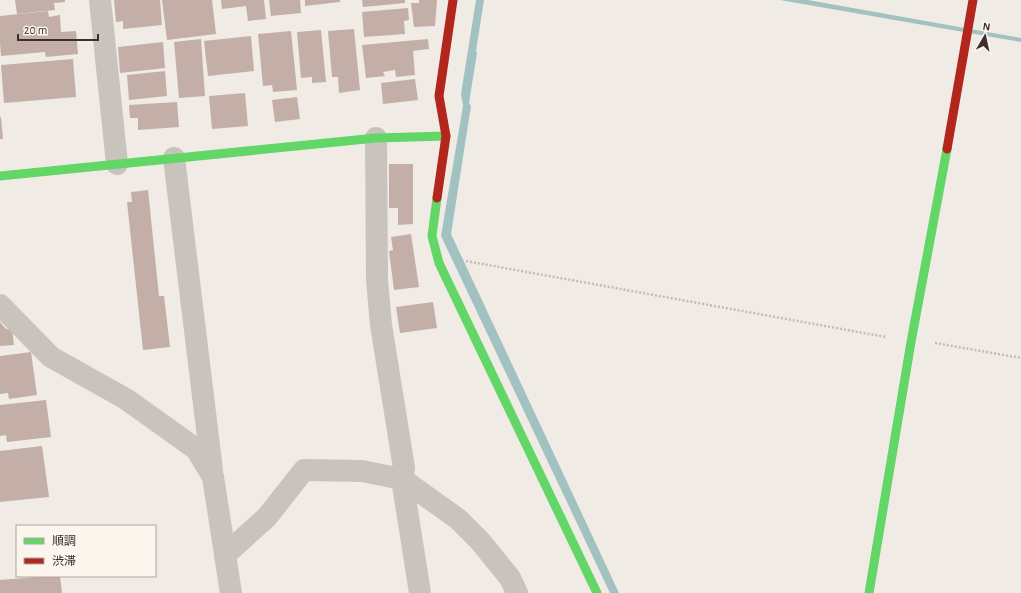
<svg xmlns="http://www.w3.org/2000/svg" width="1021" height="593" font-family="'Alegreya Sans','Noto Sans JP',sans-serif">
  <rect width="100%" height="100%" fill="#f0ebe5"/>
  <!-- water -->
  <g fill="#a1c2c1">
    <polygon points="476,0 484,0 476,51 477,53 469,103 471,106 451,234 619,593 610,593 441,236 463,106 461,94"/>
    <polygon points="780,0 808,0 1021,38 1021,42"/>
  </g>
  <!-- building -->
  <g fill="#c3afa7">
    <polygon points="15,0 65,0 65,2 54,3 55,10 17,14"/>
    <polygon points="114,0 160,0 162,25 123,29 123,21 116,22"/>
    <polygon points="162,0 212,0 216,34 167,40"/>
    <polygon points="221,0 264,0 266,19 248,21 246,6 222,9"/>
    <polygon points="269,0 300,0 301,13 271,16"/>
    <polygon points="305,0 340,0 340,2 305,6"/>
    <polygon points="362,0 405,0 405,3 363,7"/>
    <polygon points="419,0 437,0 435,26 414,27 411,3 419,3"/>
    <polygon points="408,8 409,20 404,21 405,34 364,37 362,12"/>
    <polygon points="48,11 49,17 60,15 61,32 76,31 78,54 46,57 45,52 1,56 0,43 0,16"/>
    <polygon points="354,29 360,90 339,93 338,77 332,77 328,31"/>
    <polygon points="321,30 326,82 312,83 312,77 301,78 297,32"/>
    <polygon points="291,31 297,90 273,92 272,85 263,86 258,34"/>
    <polygon points="251,36 254,71 208,76 204,41"/>
    <polygon points="201,39 205,96 179,98 174,42"/>
    <polygon points="428,39 429,49 413,51 415,75 396,77 395,70 383,72 385,76 366,78 362,45"/>
    <polygon points="163,42 165,68 120,73 118,47"/>
    <polygon points="73,59 76,97 4,103 1,65"/>
    <polygon points="165,71 167,96 129,100 127,75"/>
    <polygon points="415,79 418,100 383,104 381,83"/>
    <polygon points="245,93 248,126 212,129 209,96"/>
    <polygon points="297,97 300,119 275,122 272,100"/>
    <polygon points="177,102 179,127 138,130 138,118 130,118 129,105"/>
    <polygon points="0,117 1,117 3,139 0,139"/>
    <polygon points="389,164 413,164 413,224 398,225 398,208 389,208"/>
    <polygon points="148,190 159,296 164,296 170,347 143,350 127,202 132,202 131,192"/>
    <polygon points="411,234 419,287 394,290 389,251 393,250 391,237"/>
    <polygon points="433,302 437,328 400,333 396,307"/>
    <polygon points="0,322 6,329 12,328 14,345 0,346"/>
    <polygon points="31,352 37,395 9,399 8,393 0,394 0,356"/>
    <polygon points="46,400 51,437 7,442 6,435 0,436 0,405"/>
    <polygon points="42,446 49,497 0,502 0,451"/>
    <polygon points="50,576 60,576 62,593 0,593 0,580"/>
  </g>
  <g fill="none" stroke-linecap="round" stroke-linejoin="round">
    <!-- path -->
    <g stroke="#c2bbb6" stroke-width="2.5" stroke-dasharray="2 2" stroke-linecap="butt">
      <polyline points="466,261 886,337"/>
      <polyline points="935,343 1021,358"/>
    </g>
    <!-- street -->
    <g stroke="#c9c3be" stroke-width="22">
      <polyline points="100,0 117,164"/>
      <polyline points="376,138 377,280 381,325 404,468 402,479 420,593"/>
      <polyline points="174,158 212,470"/>
      <polyline points="0,305 51,357 126,399 196,449 213,477 231,593"/>
      <polyline points="225,555 267,517 304,470 362,471 402,479 458,519 480,541 510,578 517,593"/>
    </g>
    <!-- fast -->
    <g stroke="#63d668" stroke-width="9">
      <polyline points="0,176 376,138 446,136"/>
      <polyline points="437,198 432,236 439,263 597,593"/>
      <polyline points="869,593 911,342 947,149"/>
    </g>
    <!-- jam -->
    <g stroke="#b3261e" stroke-width="9">
      <polyline points="947,149 973,0"/>
      <polyline points="437,198 446,136 439,96 453,0"/>
    </g>
  </g>
  <!-- legend -->
  <rect x="16" y="525" width="140" height="52" fill="#fbf5ee" stroke="#aea6a0"/>
  <rect x="24" y="538" width="20" height="6" fill="#63d668" stroke="#aea6a0"/>
  <text x="52" y="545" font-size="12" fill="#3b302b">順調</text>
  <rect x="24" y="558" width="20" height="6" fill="#b3261e" stroke="#aea6a0"/>
  <text x="52" y="565" font-size="12" fill="#3b302b">渋滞</text>
  <!-- north arrow -->
  <g transform="translate(985 36) rotate(9)" stroke="#fbf5ee" stroke-width="3" paint-order="stroke">
  <path d="M0-3L7 15L0 10L-7 15Z" fill="#3b302b"/>
  <text y="-6" font-size="11" font-weight="bold" text-anchor="middle" fill="#3b302b">N</text>
  </g>
  <!-- scale -->
  <path d="M18 34v6h80v-6" fill="none" stroke="#3b302b" stroke-width="2"/>
  <text x="24" y="34" font-size="12" fill="#3b302b" stroke="#fbf5ee" stroke-width="3" paint-order="stroke">20 m</text>
</svg>
